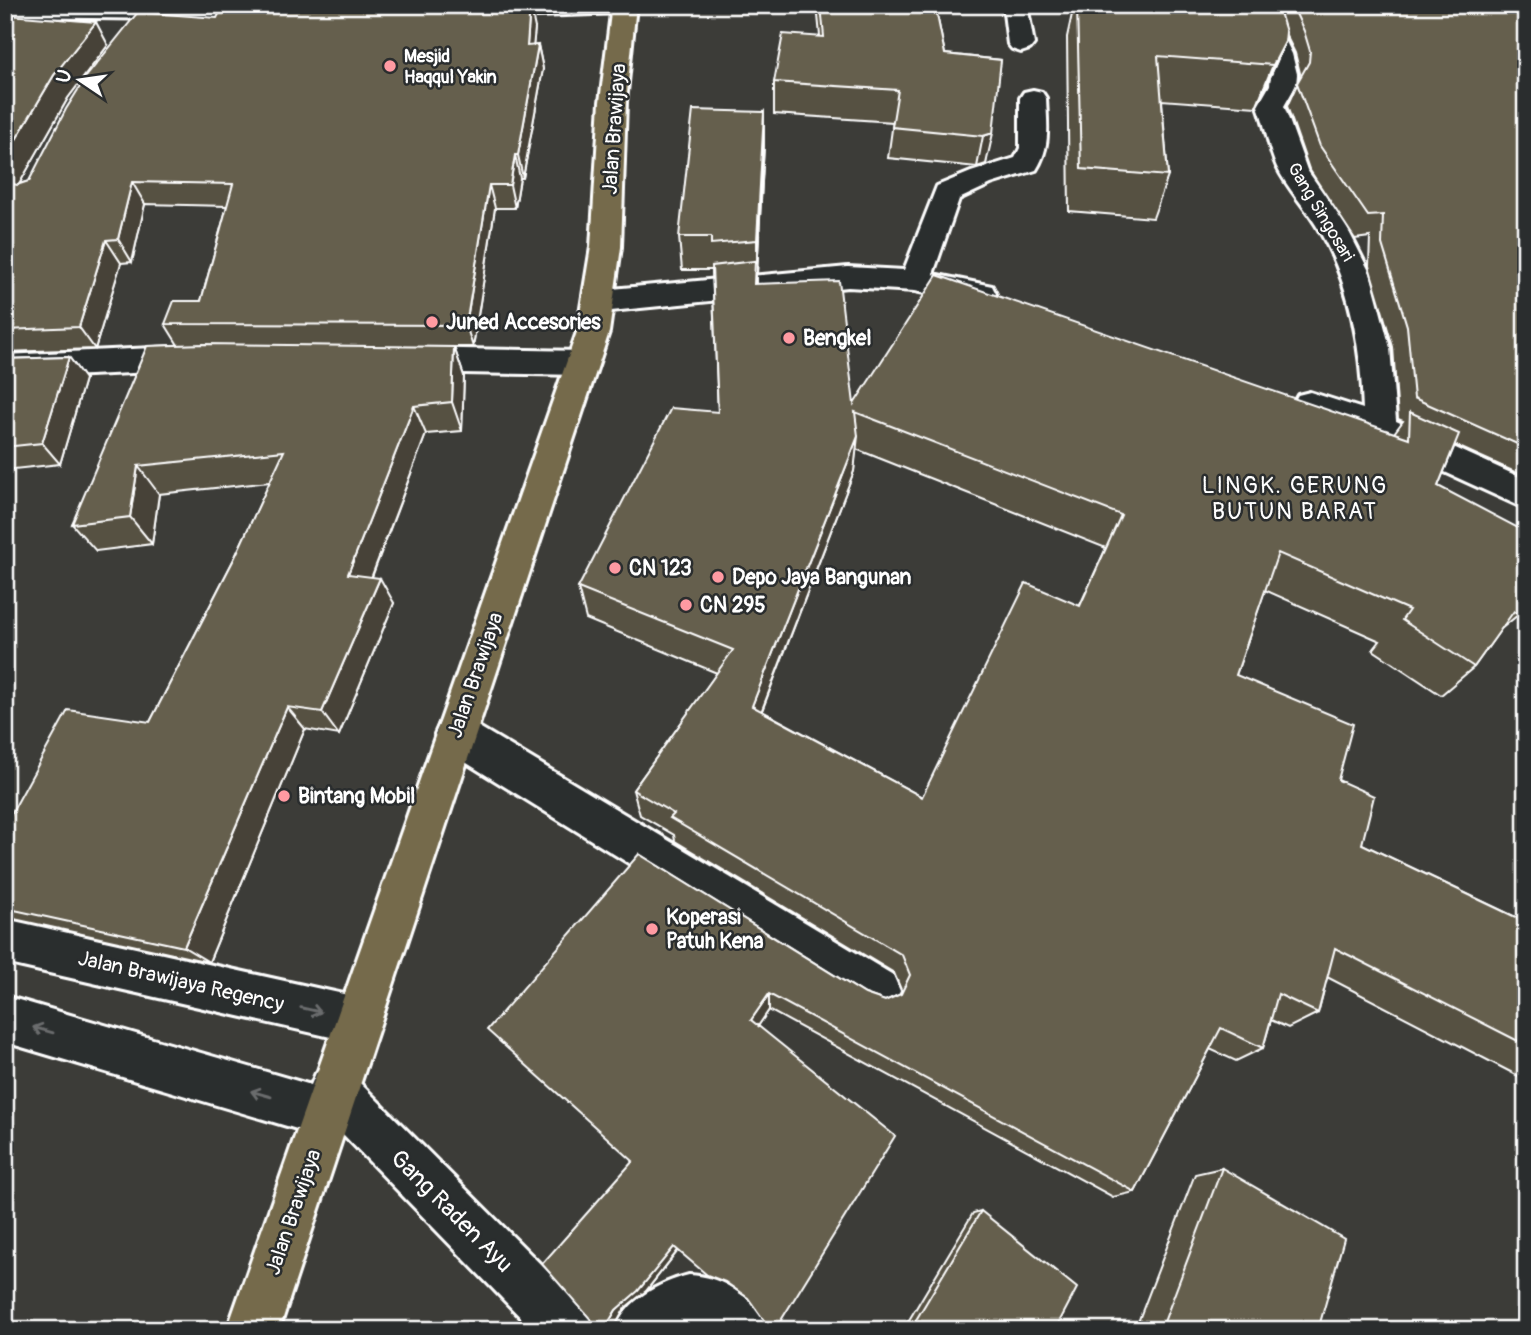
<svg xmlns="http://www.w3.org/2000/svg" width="1531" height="1335" font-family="Pangolin,sans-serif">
  <rect width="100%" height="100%" fill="#3c3c38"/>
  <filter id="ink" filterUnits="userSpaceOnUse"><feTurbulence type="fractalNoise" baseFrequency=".0143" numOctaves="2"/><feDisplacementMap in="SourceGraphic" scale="14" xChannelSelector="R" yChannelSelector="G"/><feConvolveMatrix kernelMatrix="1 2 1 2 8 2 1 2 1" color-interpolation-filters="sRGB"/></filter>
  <g filter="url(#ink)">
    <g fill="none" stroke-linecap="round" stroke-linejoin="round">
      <!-- minor casing -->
      <g stroke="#fff" stroke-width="6">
        <g id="minor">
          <polygon points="5,5 272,6 281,8 284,13 281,18 272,20 5,17"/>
          <polygon points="472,5 636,5 636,6 633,11 624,13 479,18 470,16 467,11"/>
          <polygon points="1003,5 1027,5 1034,44 1030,49 1021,52 1012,49 1008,44"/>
          <path d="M1244 5H1268L1292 54 1297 74 1296 85 1284 106 1307 170 1345 224 1370 273 1390 348 1396 421 1526 480V509L1368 437 1298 413 1293 404 1298 395 1310 392 1363 409C1361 345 1350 280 1316 225 1304 205 1287 188 1277 167 1268 148 1266 126 1258 106L1270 85 1271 74 1266 54Z"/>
          <path d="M1033 90 1042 92 1046 98C1047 125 1051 147 1036 170L991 184 959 199 933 274 992 286 996 294 992 302 981 305 915 291 848 287 601 312 590 309 586 301 590 293 601 290 848 267 904 270 937 186 971 172 1015 158 1020 148V98L1024 92Z"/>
          <polygon points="195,346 206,350 211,358 206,366 195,370 5,379 5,355"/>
          <polygon points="406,348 582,351 593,355 598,363 593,371 582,375 406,372 395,368 390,360 395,352"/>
          <polygon points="455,716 469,721 893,975 900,991 893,1007 877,1014 861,1007 441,747 435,734 441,721"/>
          <polygon points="5,919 357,997 373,1004 380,1020 373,1036 357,1043 5,963"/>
          <polygon points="5,996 311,1085 316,1073 333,1066 350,1073 577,1301 591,1312 599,1330 533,1330 341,1132 327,1138 5,1042"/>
          <path d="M689 1275C723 1276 757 1299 770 1330H703L689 1327 684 1330H615C627 1300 658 1283 689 1275Z"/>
        </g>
      </g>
      <!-- primary casing -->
      <g stroke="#fff" stroke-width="6">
        <polygon id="primary" points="612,5 636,5 626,102 621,247 609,332 279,1330 227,1330 577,332 591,247 600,102"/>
      </g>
      <!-- minor -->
      <use href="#minor" fill="#2a2d2e" fill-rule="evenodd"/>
      <!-- primary -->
      <use href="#primary" fill="#756b4b" fill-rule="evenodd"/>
    </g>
    <!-- wall -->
    <g fill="#575143" stroke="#fff" stroke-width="2" fill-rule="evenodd">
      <polygon points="817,5 935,5 945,54 1001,60 986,164 977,167 888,158 893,122 774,114 774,82 820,36"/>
      <path d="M1074 5H1230L1273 8 1271 5H1526V477L1455 445 1438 486 1519 614 1501 629 1474 667 1441 695 1373 650 1380 641 1265 590 1236 675 1338 780 1362 844 1526 922V1080L1327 977 1318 1013 1288 1028 1271 1020 1263 1048 1236 1061 1210 1049 1135 1192 1113 1197 769 1010 758 1026 748 1298 678 1251 646 1291 625 1308 613 1330H600L633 1161 639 854 865 994 885 1001 901 994 902 992 894 973 675 841 674 835 640 815 633 790 717 673 586 619 578 588 718 412 712 270H682L679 237 764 112V145L757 273H756V284L854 404 1394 433 1403 421 1398 419 1393 347 1369 266 1370 237 1355 239 1309 169 1287 106 1299 80 1300 73 1295 53 1286 35 1285 42 1267 84 1256 107 1162 100 1168 176 1153 218 1069 211 1067 37ZM856 449 1106 548 1080 605 922 797 762 711 854 471Z"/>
      <polygon points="217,18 535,28 533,46 538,45 543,69 523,178 520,178 515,208 495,208 473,347 438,347 454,347 464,376 462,431 426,434 372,577 394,603 339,735 305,729 209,962 5,917 5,825 150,722 235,557 270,482 159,494 152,544 96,551 72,524 178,345 165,324 201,301 227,206 145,204 132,262 121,263 95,349 5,352 5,19 108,45 68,98 19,184 29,181"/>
      <polygon points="69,357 85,379 60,464 5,470 5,359"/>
      <polygon points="1222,1168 1318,1330 1135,1330 1195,1174"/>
      <polygon points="981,1211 1055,1330 903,1330 973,1213"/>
    </g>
    <!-- shaded-wall -->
    <g fill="#474237" stroke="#fff" stroke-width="2">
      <polygon points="530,5 535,28 531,69 527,46"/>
      <polygon points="96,22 108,45 68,98 17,188 5,183 5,158 54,75"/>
      <polygon points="1285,42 1267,84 1256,107 1273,65"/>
      <polygon points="538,45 543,69 523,178 518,155"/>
      <polygon points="764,112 764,145 757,273 757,240"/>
      <polygon points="993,133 986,164 977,167 983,136"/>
      <polygon points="515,155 520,178 515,208 510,185"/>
      <polygon points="132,182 145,204 132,262 118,239"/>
      <polygon points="489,185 495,208 473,347 466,325"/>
      <polygon points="106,240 121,263 95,349 79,327"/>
      <polygon points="454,347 464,376 462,431 452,402"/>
      <polygon points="69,357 85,379 60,464 42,443"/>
      <polygon points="414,406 426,434 363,599 348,574"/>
      <polygon points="858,436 854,471 753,733 752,706"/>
      <polygon points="138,466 159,494 152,544 130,517"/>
      <polygon points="380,578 394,603 339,735 322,712"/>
      <polygon points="287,707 305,729 209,962 184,947"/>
      <polygon points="769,994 769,1010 752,1035 751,1020"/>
      <polygon points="674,1247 679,1249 646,1291 625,1308 613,1330 604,1330 616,1310"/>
    </g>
    <!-- building -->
    <g fill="#655e4e" stroke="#fff" stroke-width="2" fill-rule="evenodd">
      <polygon points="491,5 530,5 527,46 538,45 518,155 515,155 510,185 489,185 466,325 165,324 174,301 201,301 233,184 132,182 118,239 106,240 79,327 5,330 5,182 17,185 29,181 66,109 86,77 138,12 217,18 220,12 261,13 263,9"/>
      <polygon points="821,5 935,5 945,54 1001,60 993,133 983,136 892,127 898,90 774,82 783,34 824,37"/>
      <polygon points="1077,5 1230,5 1279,9 1286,32 1285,42 1273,65 1158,56 1168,176 1081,169"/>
      <polygon points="1292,5 1526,5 1526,448 1414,398 1407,326 1382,244 1383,215 1368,216 1320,146 1297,83 1309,62 1310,51 1304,31"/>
      <polygon points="9,15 96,22 54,75 5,158 5,19"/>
      <polygon points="693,110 764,112 757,240 711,244 711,237 679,237"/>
      <path d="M755 261 754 284 839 281 854 404 937 275 1409 438 1410 412 1459 434 1438 486 1526 532V602L1519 614 1514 611 1474 667 1402 620 1409 610 1278 553 1236 675 1353 724 1338 780 1374 796 1362 844 1526 922V1045L1335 948 1318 1013 1278 994 1263 1048 1221 1028 1135 1192 769 994 751 1020 895 1136 775 1330H771L748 1298 725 1282 707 1275 674 1247 638 1291 616 1310 604 1330H600L542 1264 633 1161 487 1030 639 854 865 994 885 1001 901 994 910 975 902 955 670 818 674 814 633 790 733 650 578 588 671 408 718 412 712 266ZM855 412 1121 515 1080 606 1026 583 922 797 752 706 858 436Z"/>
      <polygon points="203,344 454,347 452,402 414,406 348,574 380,578 322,712 287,707 184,947 5,908 5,825 68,710 150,722 235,557 284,451 138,466 130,517 72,524 147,346"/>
      <polygon points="69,357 42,443 5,447 5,359"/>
      <polygon points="1222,1168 1344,1239 1318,1330 1161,1330"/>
      <polygon points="981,1211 1077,1288 1055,1330 910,1330"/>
    </g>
    <!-- one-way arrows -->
    <defs><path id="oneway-shaft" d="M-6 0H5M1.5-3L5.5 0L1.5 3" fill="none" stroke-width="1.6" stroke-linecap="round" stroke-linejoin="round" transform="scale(1.75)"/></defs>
    <g stroke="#6a6c6d">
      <use href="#oneway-shaft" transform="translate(311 1010) rotate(13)"/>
      <use href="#oneway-shaft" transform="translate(43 1030) rotate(-164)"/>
      <use href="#oneway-shaft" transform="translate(261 1094) rotate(-164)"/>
    </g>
  </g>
  <!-- markers -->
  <g fill="#ff9aa2" stroke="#2a2d2e" stroke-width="2.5">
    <circle cx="390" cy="66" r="7"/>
    <circle cx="432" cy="322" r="7"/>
    <circle cx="789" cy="338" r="7"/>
    <circle cx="615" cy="568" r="7"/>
    <circle cx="718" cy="577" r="7"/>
    <circle cx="686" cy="605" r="7"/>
    <circle cx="284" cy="796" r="7"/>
    <circle cx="652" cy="929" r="7"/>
  </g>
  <g text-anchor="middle" stroke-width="5" stroke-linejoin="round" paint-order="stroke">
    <!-- far-poi labels -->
    <g font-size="18" font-weight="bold" fill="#fff" stroke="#2a2d2e" text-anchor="start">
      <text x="404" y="62">Mesjid<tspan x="404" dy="21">Haqqul Yakin</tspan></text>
    </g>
    <!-- far-street labels -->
    <g font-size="18" fill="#fff" stroke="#2a2d2e">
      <text transform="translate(1321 212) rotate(59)" y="6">Gang Singosari</text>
    </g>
    <!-- street labels -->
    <g font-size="21" fill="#fff" stroke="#2a2d2e">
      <text transform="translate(614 129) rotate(-86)" y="7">Jalan Brawijaya</text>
      <text transform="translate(475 675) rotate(-71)" y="7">Jalan Brawijaya</text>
      <text transform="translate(181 981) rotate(13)" y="7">Jalan Brawijaya Regency</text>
      <text transform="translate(293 1212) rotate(-71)" y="7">Jalan Brawijaya</text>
    </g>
    <!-- poi labels -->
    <g font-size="21" font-weight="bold" fill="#fff" stroke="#2a2d2e" text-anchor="start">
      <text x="446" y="329">Juned Accesories</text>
      <text x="803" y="345">Bengkel</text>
      <text x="629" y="575">CN 123</text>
      <text x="732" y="584">Depo Jaya Bangunan</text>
      <text x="700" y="612">CN 295</text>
      <text x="298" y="803">Bintang Mobil</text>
      <text x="666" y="924">Koperasi<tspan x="666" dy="24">Patuh Kena</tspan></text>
    </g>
    <!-- neighbourhood labels -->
    <g font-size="23" letter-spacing="2" fill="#fff" stroke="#2a2d2e">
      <text x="1295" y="493">LINGK. GERUNG<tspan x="1295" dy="26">BUTUN BARAT</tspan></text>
    </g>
    <!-- near-street labels -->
    <g font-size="24" fill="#fff" stroke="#2a2d2e">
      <text transform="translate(452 1211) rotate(45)" y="8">Gang Raden Ayu</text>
    </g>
  </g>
  <!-- margin -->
  <rect width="1531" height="1335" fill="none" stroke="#2a2d2e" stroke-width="28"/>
  <rect x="14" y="14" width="1503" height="1307" fill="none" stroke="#fff" stroke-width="2.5" filter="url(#ink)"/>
  <!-- north arrow -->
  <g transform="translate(80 80) rotate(283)" stroke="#2a2d2e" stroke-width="5" paint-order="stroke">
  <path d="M0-5L12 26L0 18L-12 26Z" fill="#ffffff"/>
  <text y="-10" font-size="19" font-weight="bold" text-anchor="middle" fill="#ffffff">U</text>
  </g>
</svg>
